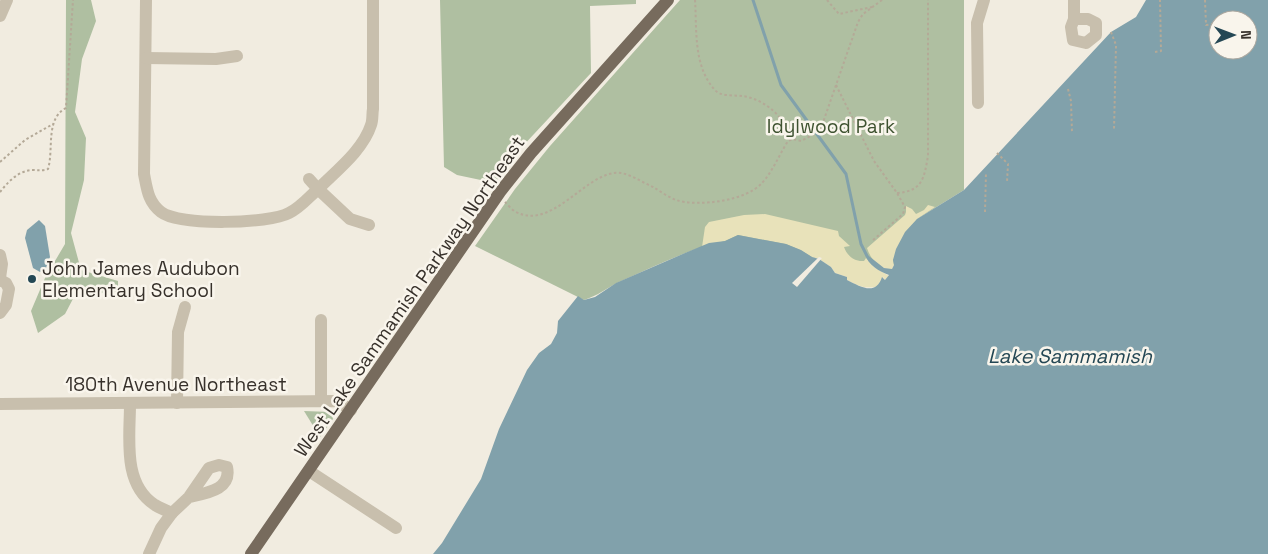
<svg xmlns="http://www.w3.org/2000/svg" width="1268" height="554" font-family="'Space Grotesk',sans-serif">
  <rect width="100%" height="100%" fill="#f1ece0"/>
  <!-- green -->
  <g fill="#afbfa1">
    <polygon points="66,0 91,0 96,21 82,59 75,112 86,138 84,180 71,233 81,270 118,281 118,292 75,295 65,314 38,333 31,311 45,278 65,244"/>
    <polygon points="440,0 636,0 636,4 590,6 591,73 520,149 495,183 457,175 444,167"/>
    <path d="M680 0H964V190L917 219 894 265 702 247C673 257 646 270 619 282 607 288 597 296 584 300L475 246 515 189 550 146Z"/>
    <polygon points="304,411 331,412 333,419 320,437"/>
  </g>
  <!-- sand -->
  <g fill="#e8e2ba">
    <path d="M928 205 935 207 917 219 893 260 894 265 892 269C879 270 870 258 867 248L905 215 906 212V206L912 209 916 214 924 210Z"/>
    <path d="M765 214 838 231 839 236 850 246 844 247C847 256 855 262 864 261L866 258 874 267 889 276 885 280 883 277 877 287C862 288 861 287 847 280V277L835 273 831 267 819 259 812 257 800 250 786 244 738 235 725 241 702 247 705 227 709 222 744 215Z"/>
  </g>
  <!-- water -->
  <g fill="#81a1ab" fill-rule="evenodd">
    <path d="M1146 0H1268V554H433L442 543 481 479 499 429 527 370 539 353 551 344 557 333 558 321 578 296 584 300 595 297 616 283 685 253 709 243 725 241 738 235 786 244 801 250 812 257 819 259 831 267 835 273 847 277V280C861 287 876 296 882 277L885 280 889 275C879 271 867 265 865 253L884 268 892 269 894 265 893 260 896 249 905 232 917 219 964 190 1111 32 1136 17ZM1218 20H1248V50H1218Z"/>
    <polygon points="39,220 45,226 50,257 46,268 40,272 33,268 25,238 27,230"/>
  </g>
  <!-- pier -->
  <polygon fill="#f1ece0" points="819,257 822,258 797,287 792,283"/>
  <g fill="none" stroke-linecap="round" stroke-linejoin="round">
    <!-- stream -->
    <polyline stroke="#81a1ab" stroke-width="3" points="753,0 781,85 846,174 861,244 867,256"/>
    <!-- path -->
    <g stroke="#b4a997" stroke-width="2" stroke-dasharray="2.5 2.5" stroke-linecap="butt">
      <path d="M695 0C697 29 693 65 714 89 720 97 733 95 743 96 766 100 785 117 791 140"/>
      <polyline points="827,0 839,14 872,7"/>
      <polyline points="1205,0 1206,25 1213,24"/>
      <polyline points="1111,32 1116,45 1114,130"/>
      <polyline points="1155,52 1161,51 1160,0"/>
      <polyline points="836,85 874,161 897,193 905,207 903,214 872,241"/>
      <polyline points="1068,89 1071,101 1072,133"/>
      <polyline points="997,153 1008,164 1007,182"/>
      <polyline points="0,162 25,140 53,124"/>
      <path d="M0 192C8 182 18 171 32 170 38 170 42 171 48 169 54 149 45 119 66 108L73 0"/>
      <path d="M897 193C923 191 924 178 928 156V0"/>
      <path d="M505 202C508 205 512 210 516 212 551 230 583 177 614 173 627 171 641 182 653 187 660 191 668 197 676 200 698 207 746 201 762 183 773 171 779 155 788 141L793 139 801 141 820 131 858 22 863 14 882 0"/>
      <polyline points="985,212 986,172"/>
    </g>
    <!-- minor -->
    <g stroke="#c8bfad" stroke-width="12">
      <path d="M146 0 144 174C147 189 148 202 161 212 179 226 269 224 289 213 300 208 309 197 318 189L350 219 369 225"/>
      <polyline points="1074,0 1074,19 1071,27 1073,40 1086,43 1096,35 1096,23 1088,19 1074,19"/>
      <polyline points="0,16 7,0"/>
      <polyline points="146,58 216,59 237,56"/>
      <polyline points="978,103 977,23 984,0"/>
      <path d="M309 179 318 189C337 170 363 150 371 125 373 120 372 114 373 109V0"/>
      <polyline points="0,255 2,264 0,278"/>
      <polyline points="0,280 6,283 9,289 6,305 0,313"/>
      <polyline points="321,401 321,320"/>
      <polyline points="177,403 178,332 185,307"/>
      <polyline points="0,404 337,401 351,410"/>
      <path d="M130 404C130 437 122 484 155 505 160 508 167 511 172 513"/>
      <polyline points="309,471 396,528"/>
      <path d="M149 554 161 528 172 513 189 497 209 468 219 465 227 467C232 490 206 493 189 497"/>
    </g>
    <!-- major -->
    <polyline stroke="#776b5d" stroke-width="12" points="251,554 500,192 531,153 668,0"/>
  </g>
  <!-- markers -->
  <circle fill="#244754" stroke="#f9f5ec" stroke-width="2" cx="32" cy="279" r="5"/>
  <g text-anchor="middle" stroke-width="5" stroke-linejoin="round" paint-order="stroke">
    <!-- park labels -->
    <g font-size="19" fill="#3f5331" stroke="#f9f5ec">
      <text x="831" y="133">Idylwood Park</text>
    </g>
    <!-- poi labels -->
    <g font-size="19" fill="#37312b" stroke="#f9f5ec" text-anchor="start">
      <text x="42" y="275">John James Audubon<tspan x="42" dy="22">Elementary School</tspan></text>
    </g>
    <!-- street labels -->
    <g font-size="19" fill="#37312b" stroke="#f9f5ec">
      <text transform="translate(409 296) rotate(-55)" y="7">West Lake Sammamish Parkway Northeast</text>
      <text x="176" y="391">180th Avenue Northeast</text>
    </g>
    <!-- water labels -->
    <g font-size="20" font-style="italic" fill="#244754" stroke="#f9f5ec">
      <text x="1070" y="363">Lake Sammamish</text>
    </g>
  </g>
  <!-- north arrow -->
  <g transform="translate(1233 35) rotate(89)"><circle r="24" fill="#f9f5ec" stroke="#aba79f"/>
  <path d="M0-4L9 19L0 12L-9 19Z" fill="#244754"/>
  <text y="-8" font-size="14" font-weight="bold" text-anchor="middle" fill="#37312b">N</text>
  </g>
</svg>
